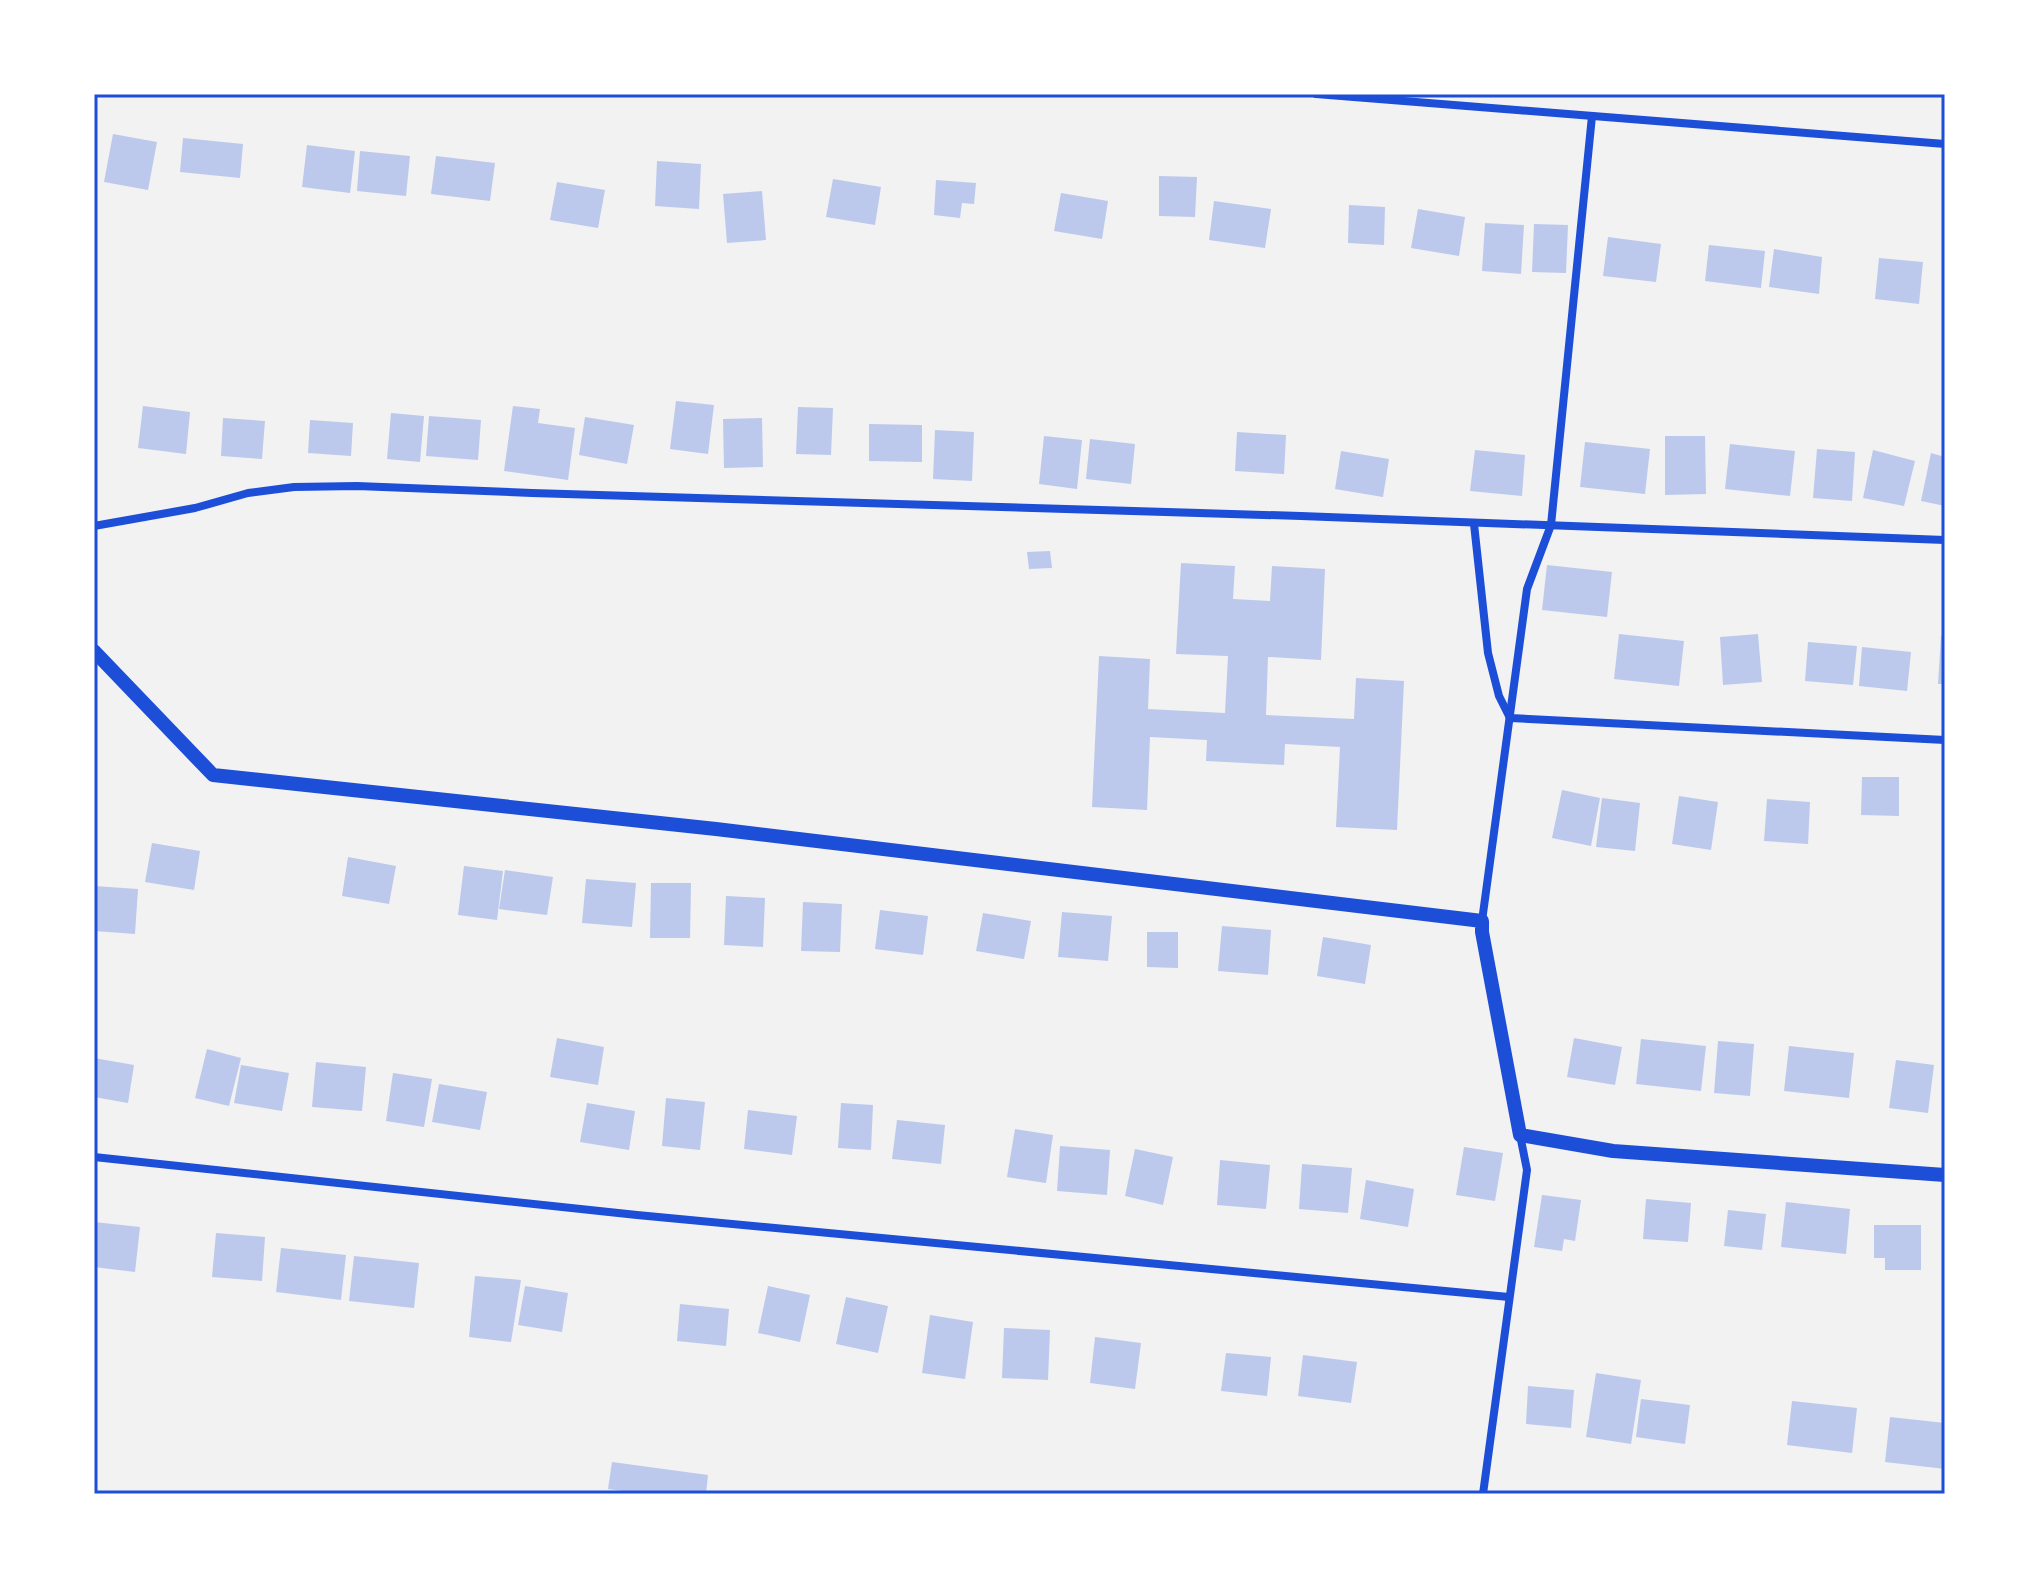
<svg xmlns="http://www.w3.org/2000/svg" width="2039" height="1588" font-family="'Open Sans',sans-serif">
  <rect width="100%" height="100%" fill="#f2f2f2"/>
  <!-- building -->
  <g fill="#bdc9ec">
    <polygon points="113,134 157,142 148,190 104,182"/>
    <polygon points="183,138 243,144 240,178 180,172"/>
    <polygon points="307,145 355,151 350,193 302,187"/>
    <polygon points="360,151 410,156 406,196 357,191"/>
    <polygon points="436,156 495,163 490,201 431,194"/>
    <polygon points="657,161 701,164 699,209 655,206"/>
    <polygon points="1159,176 1197,177 1195,217 1159,216"/>
    <polygon points="833,179 881,187 875,225 826,217"/>
    <polygon points="936,180 976,183 974,204 962,203 960,218 934,215"/>
    <polygon points="557,182 605,190 598,228 550,220"/>
    <polygon points="762,191 766,240 727,243 723,194"/>
    <polygon points="1061,193 1108,201 1102,239 1054,231"/>
    <polygon points="1214,201 1271,209 1265,248 1209,240"/>
    <polygon points="1349,205 1385,207 1384,245 1348,243"/>
    <polygon points="1418,209 1465,217 1459,256 1411,248"/>
    <polygon points="1485,223 1524,225 1521,274 1482,271"/>
    <polygon points="1534,224 1568,225 1566,273 1532,272"/>
    <polygon points="1608,237 1661,244 1656,282 1603,276"/>
    <polygon points="1709,245 1765,251 1761,288 1705,281"/>
    <polygon points="1774,249 1822,257 1819,294 1769,287"/>
    <polygon points="1879,258 1923,262 1919,304 1875,299"/>
    <polygon points="676,401 714,405 708,454 670,449"/>
    <polygon points="143,406 190,412 186,454 138,448"/>
    <polygon points="513,406 540,409 538,423 575,428 568,480 504,471"/>
    <polygon points="798,407 833,408 831,455 796,454"/>
    <polygon points="391,413 424,416 420,462 387,459"/>
    <polygon points="429,416 481,420 478,460 426,456"/>
    <polygon points="585,417 634,425 627,464 579,455"/>
    <polygon points="223,418 265,421 262,459 221,456"/>
    <polygon points="762,418 763,467 724,468 723,419"/>
    <polygon points="310,420 353,423 351,456 308,453"/>
    <polygon points="869,424 922,425 922,462 869,461"/>
    <polygon points="935,430 974,432 972,481 933,479"/>
    <polygon points="1237,432 1286,435 1284,474 1235,471"/>
    <polygon points="1044,436 1082,440 1077,489 1039,484"/>
    <polygon points="1665,436 1705,436 1706,494 1665,495"/>
    <polygon points="1090,439 1135,444 1131,484 1086,479"/>
    <polygon points="1585,442 1650,449 1645,494 1580,487"/>
    <polygon points="1730,444 1795,451 1790,496 1725,489"/>
    <polygon points="1817,449 1855,452 1852,501 1813,498"/>
    <polygon points="1475,450 1525,455 1522,496 1470,491"/>
    <polygon points="1873,450 1915,461 1904,506 1863,498"/>
    <polygon points="1341,451 1389,459 1383,497 1335,489"/>
    <polygon points="1931,453 1945,457 1945,506 1921,501"/>
    <polygon points="1050,551 1052,568 1029,569 1027,552"/>
    <polygon points="1181,563 1235,566 1233,599 1270,601 1272,566 1325,569 1321,660 1268,657 1266,715 1354,719 1356,678 1404,681 1397,830 1336,827 1340,747 1285,744 1284,765 1206,761 1207,740 1150,737 1147,810 1092,807 1099,656 1150,659 1148,709 1225,713 1228,656 1176,654"/>
    <polygon points="1547,565 1612,572 1607,617 1542,610"/>
    <polygon points="1619,634 1684,641 1679,686 1614,679"/>
    <polygon points="1758,634 1762,682 1723,685 1720,637"/>
    <polygon points="1941,636 1945,636 1945,684 1938,684"/>
    <polygon points="1808,642 1857,646 1853,685 1805,681"/>
    <polygon points="1862,647 1911,652 1907,691 1859,686"/>
    <polygon points="1862,777 1899,777 1899,816 1861,815"/>
    <polygon points="1562,790 1600,798 1591,846 1552,838"/>
    <polygon points="1679,796 1718,802 1711,850 1672,844"/>
    <polygon points="1602,798 1640,803 1635,851 1596,847"/>
    <polygon points="1767,799 1810,802 1808,844 1764,841"/>
    <polygon points="152,843 200,851 194,890 145,882"/>
    <polygon points="348,857 396,866 389,904 342,896"/>
    <polygon points="464,866 503,871 497,920 458,915"/>
    <polygon points="505,870 553,877 547,915 499,909"/>
    <polygon points="586,879 636,883 632,927 582,923"/>
    <polygon points="651,883 691,883 690,938 650,938"/>
    <polygon points="94,886 138,889 135,934 94,931"/>
    <polygon points="726,896 765,898 763,947 724,945"/>
    <polygon points="803,902 842,904 840,952 801,951"/>
    <polygon points="880,910 928,916 923,955 875,949"/>
    <polygon points="1062,912 1112,916 1108,961 1058,957"/>
    <polygon points="983,913 1031,921 1024,959 976,951"/>
    <polygon points="1222,926 1271,930 1268,975 1218,971"/>
    <polygon points="1147,932 1178,932 1178,968 1147,967"/>
    <polygon points="1323,937 1371,945 1365,984 1317,976"/>
    <polygon points="557,1038 604,1047 598,1085 550,1077"/>
    <polygon points="1574,1038 1622,1047 1615,1085 1567,1077"/>
    <polygon points="1641,1039 1706,1046 1701,1091 1636,1084"/>
    <polygon points="1718,1041 1754,1044 1750,1096 1714,1093"/>
    <polygon points="1789,1046 1854,1053 1849,1098 1784,1091"/>
    <polygon points="207,1049 241,1058 229,1106 195,1098"/>
    <polygon points="94,1058 134,1065 128,1103 94,1097"/>
    <polygon points="1896,1060 1934,1065 1928,1113 1889,1108"/>
    <polygon points="316,1062 366,1067 362,1111 312,1107"/>
    <polygon points="241,1065 289,1073 282,1111 234,1103"/>
    <polygon points="393,1073 432,1079 424,1127 386,1121"/>
    <polygon points="439,1084 487,1092 480,1130 432,1122"/>
    <polygon points="666,1098 705,1102 700,1150 662,1146"/>
    <polygon points="587,1103 635,1111 629,1150 580,1142"/>
    <polygon points="841,1103 873,1105 871,1150 838,1148"/>
    <polygon points="748,1110 797,1116 792,1155 744,1149"/>
    <polygon points="897,1120 945,1125 941,1164 892,1159"/>
    <polygon points="1015,1129 1053,1135 1046,1183 1007,1177"/>
    <polygon points="1060,1146 1110,1150 1107,1195 1057,1191"/>
    <polygon points="1464,1147 1503,1153 1495,1201 1456,1195"/>
    <polygon points="1135,1149 1173,1157 1163,1205 1125,1196"/>
    <polygon points="1220,1160 1270,1165 1266,1209 1217,1205"/>
    <polygon points="1302,1164 1352,1168 1348,1213 1299,1209"/>
    <polygon points="1366,1180 1414,1189 1408,1227 1360,1219"/>
    <polygon points="1542,1195 1581,1200 1575,1241 1564,1239 1562,1251 1534,1247"/>
    <polygon points="1646,1199 1691,1203 1688,1242 1643,1239"/>
    <polygon points="1786,1202 1850,1209 1846,1254 1781,1247"/>
    <polygon points="1728,1210 1766,1214 1762,1250 1724,1246"/>
    <polygon points="94,1222 140,1227 135,1272 94,1267"/>
    <polygon points="1874,1225 1921,1225 1921,1270 1885,1270 1885,1258 1874,1258"/>
    <polygon points="216,1233 265,1237 262,1281 212,1277"/>
    <polygon points="281,1248 346,1255 341,1300 276,1292"/>
    <polygon points="354,1256 419,1263 414,1308 349,1301"/>
    <polygon points="475,1276 521,1280 511,1342 469,1337"/>
    <polygon points="525,1286 568,1293 562,1332 518,1325"/>
    <polygon points="768,1286 810,1295 800,1342 758,1333"/>
    <polygon points="846,1297 888,1306 878,1353 836,1344"/>
    <polygon points="680,1304 729,1309 726,1346 677,1341"/>
    <polygon points="930,1315 973,1322 965,1379 922,1373"/>
    <polygon points="1004,1328 1050,1330 1048,1380 1002,1378"/>
    <polygon points="1095,1337 1141,1343 1135,1389 1090,1383"/>
    <polygon points="1226,1353 1271,1357 1267,1396 1221,1391"/>
    <polygon points="1303,1355 1357,1362 1351,1403 1298,1396"/>
    <polygon points="1596,1373 1641,1380 1631,1444 1586,1437"/>
    <polygon points="1528,1386 1574,1390 1571,1428 1526,1424"/>
    <polygon points="1641,1399 1690,1405 1685,1444 1636,1437"/>
    <polygon points="1792,1401 1857,1408 1852,1453 1787,1445"/>
    <polygon points="1890,1417 1945,1423 1945,1469 1885,1462"/>
    <polygon points="612,1462 708,1475 706,1494 645,1494 608,1489"/>
  </g>
  <g fill="none" stroke-linecap="round" stroke-linejoin="round">
    <!-- minor -->
    <g stroke="#1d4ed8" stroke-width="8">
      <polyline points="1316,94 1945,144"/>
      <polyline points="1474,524 1488,653 1499,696 1510,718 1945,740"/>
      <polyline points="94,526 195,508 248,493 294,487 357,486 532,493 1301,516 1945,540"/>
      <polyline points="1482,921 1527,589 1551,525 1592,116"/>
      <polyline points="94,1157 637,1215 1509,1297"/>
      <polyline points="1483,1494 1527,1170 1520,1135"/>
    </g>
    <!-- tertiary -->
    <polyline stroke="#1d4ed8" stroke-width="14" points="94,651 213,775 716,829 1482,921 1482,932 1520,1135 1613,1151 1945,1175"/>
  </g>
  <!-- border -->
  <rect width="2039" height="1588" fill="none" stroke="#ffffff" stroke-width="192"/>
  <rect x="96" y="96" width="1847" height="1396" fill="none" stroke="#1d4ed8" stroke-width="3"/>
</svg>
